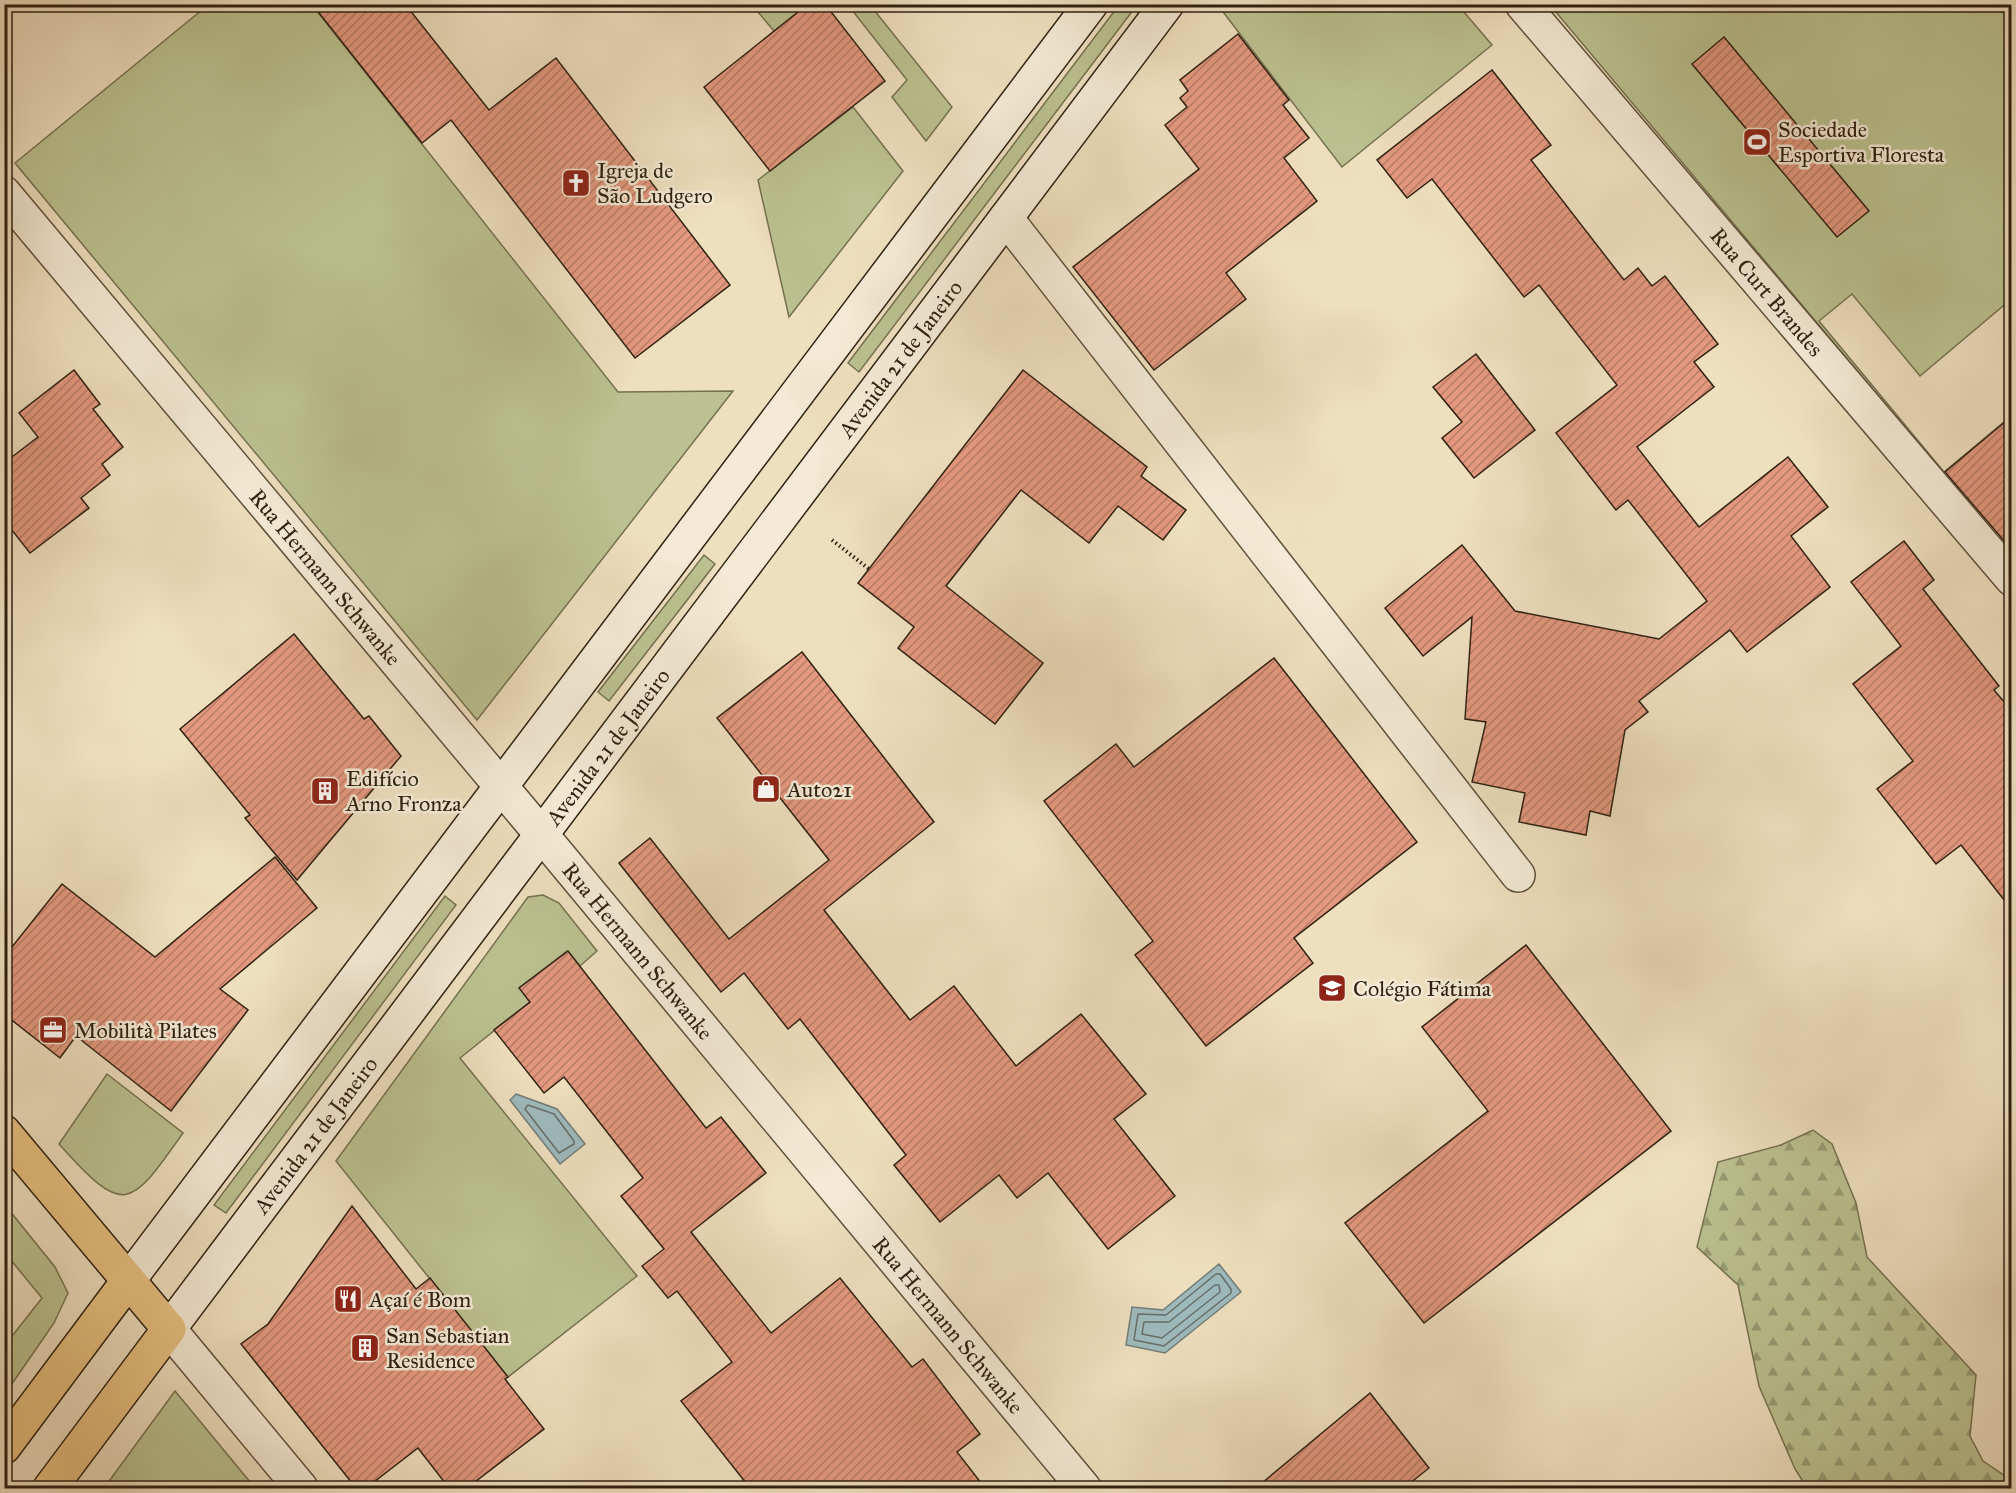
<svg xmlns="http://www.w3.org/2000/svg" width="2016" height="1493" font-family="'IM FELL Great Primer',serif">
  <defs>
    <pattern id="forest-firs" width="22" height="20" patternUnits="userSpaceOnUse" patternTransform="scale(1.5)"><rect width="22" height="20" fill="#bbc190"/><path d="M5 1l3.5 6h-7zM16 11l3.5 6h-7z" fill="#989c74"/></pattern>
    <pattern id="building-hatch" width="6" height="6" patternUnits="userSpaceOnUse" patternTransform="scale(1.5)"><rect width="6" height="6" fill="#e3987f"/><path d="M-1 1l2-2M0 6l6-6M5 7l2-2" fill="none" stroke="#b87c67"/></pattern>
  </defs>
  <rect width="100%" height="100%" fill="#eedfbf"/>
  <filter id="stains"><feTurbulence type="fractalNoise" baseFrequency=".00333" numOctaves="4"/><feColorMatrix values="0 0 0 0 .2 0 0 0 0 .09 0 0 0 0 .02 0 0 0 .5 -.17"/></filter>
  <radialGradient id="worn" r=".72"><stop offset=".6" stop-color="#630" stop-opacity="0"/><stop offset="1" stop-color="#630" stop-opacity=".3"/></radialGradient>
  <!-- green -->
  <g fill="#bbc190" stroke="#757150" stroke-width="1.5">
    <polygon points="1217,4 1458,5 1492,45 1342,167"/>
    <polygon points="208,5 312,5 618,392 733,391 477,720 15,163"/>
    <polygon points="752,5 808,5 774,31"/>
    <polygon points="848,5 870,5 952,107 926,141 892,97 907,80"/>
    <polygon points="1119,5 1137,5 859,372 848,363"/>
    <polygon points="1550,5 2011,5 2011,303 2009,301 1920,376 1852,294 1819,321 1944,472 2011,416 2011,554"/>
    <polygon points="853,107 903,171 789,317 758,180"/>
    <polygon points="704,555 715,564 609,701 598,692"/>
    <polygon points="543,895 559,903 597,951 580,966 567,951 520,988 530,1002 460,1058 637,1276 508,1377 336,1161 528,897"/>
    <polygon points="445,896 456,905 226,1213 214,1205"/>
    <path d="M107 1074 183 1133C130 1208 125 1218 59 1144Z"/>
    <polygon points="5,1205 55,1267 68,1293 54,1323 5,1394 5,1345 42,1298 5,1253"/>
    <polygon points="175,1391 255,1488 104,1488"/>
  </g>
  <!-- forest -->
  <polygon fill="url(#forest-firs)" stroke="#757150" stroke-width="1.5" points="1813,1130 1832,1144 1856,1203 1867,1257 1976,1375 1970,1436 1983,1461 2011,1480 2011,1488 1807,1488 1795,1469 1759,1386 1738,1285 1697,1247 1718,1162 1781,1145"/>
  <!-- water -->
  <g fill="#9ebabd" stroke="#727d78" stroke-width="1.5">
    <polygon points="516,1094 557,1109 585,1144 560,1164 510,1100"/>
    <polygon points="1219,1264 1241,1292 1165,1353 1126,1345 1132,1307 1163,1310"/>
  </g>
  <g fill="none" stroke-linecap="round" stroke-linejoin="round">
    <!-- shore -->
    <g stroke="#666e67" stroke-width="1.5">
      <polygon points="528,1105 554,1114 574,1141 574,1144 559,1153 525,1109"/>
      <polygon points="1216,1274 1220,1274 1231,1289 1231,1293 1164,1346 1134,1340 1138,1314 1166,1315"/>
      <polygon points="1215,1285 1219,1285 1220,1292 1162,1338 1142,1334 1144,1322 1169,1322"/>
    </g>
  </g>
  <!-- building -->
  <g fill="url(#building-hatch)" stroke="#2f2111" stroke-width="1.5">
    <polygon points="312,4 405,4 489,110 556,58 730,285 635,358 451,120 422,143"/>
    <polygon points="808,4 825,4 885,81 770,171 704,87"/>
    <polygon points="1238,34 1289,100 1283,105 1309,138 1284,158 1317,201 1226,273 1246,299 1154,370 1073,267 1199,169 1165,125 1187,107 1180,98 1188,91 1180,80"/>
    <polygon points="1724,37 1869,211 1837,237 1692,64"/>
    <polygon points="1492,70 1551,145 1531,160 1624,280 1638,268 1652,286 1665,276 1718,344 1694,362 1714,387 1637,447 1699,527 1788,457 1828,507 1791,536 1830,587 1747,652 1730,630 1639,701 1648,712 1625,730 1610,816 1590,811 1586,835 1519,822 1525,793 1472,782 1486,722 1465,719 1472,617 1423,656 1385,608 1462,545 1515,611 1659,639 1707,601 1628,500 1616,510 1556,433 1617,385 1539,285 1524,297 1432,179 1407,198 1377,160"/>
    <polygon points="1476,354 1535,430 1474,478 1442,438 1462,422 1433,387"/>
    <polygon points="74,370 100,404 93,409 123,447 102,464 110,475 81,498 89,508 30,553 4,520 4,463 38,437 19,413"/>
    <polygon points="1023,370 1147,467 1141,476 1186,510 1163,540 1118,506 1089,543 1021,490 946,586 1043,663 995,724 898,648 914,627 858,583"/>
    <polygon points="2012,416 2012,550 1945,472"/>
    <polygon points="1904,541 1934,580 1923,589 1999,686 1994,690 2012,711 2012,910 1961,845 1936,864 1877,789 1913,761 1853,684 1901,646 1851,582"/>
    <polygon points="294,634 364,719 369,716 401,756 297,880 245,818 250,815 180,729"/>
    <polygon points="802,652 934,822 824,910 910,1020 954,986 1016,1066 1081,1014 1146,1094 1114,1119 1175,1196 1108,1249 1048,1173 1017,1198 999,1175 940,1222 894,1165 906,1155 800,1019 788,1029 744,973 721,992 619,863 650,838 729,939 829,860 717,718"/>
    <polygon points="1274,658 1417,842 1294,938 1313,963 1206,1046 1135,955 1153,941 1044,801 1116,744 1134,767"/>
    <polygon points="275,857 317,908 220,989 248,1010 171,1111 76,1036 60,1058 4,1014 4,957 62,884 155,957"/>
    <polygon points="1526,945 1671,1131 1424,1323 1345,1223 1488,1111 1422,1027"/>
    <polygon points="568,951 706,1128 721,1117 766,1173 691,1232 771,1333 840,1278 912,1367 923,1359 980,1434 957,1452 985,1488 750,1488 681,1401 732,1362 677,1291 668,1298 642,1266 664,1249 621,1196 643,1178 564,1077 544,1093 494,1030 530,1002 519,988"/>
    <polygon points="352,1206 416,1289 430,1278 508,1377 505,1379 544,1429 467,1488 449,1488 418,1448 366,1488 356,1488 241,1344 268,1324"/>
    <polygon points="1370,1393 1429,1468 1404,1488 1256,1488"/>
  </g>
  <g fill="none" stroke-linecap="round" stroke-linejoin="round">
    <!-- minor casing -->
    <g stroke="#5f503c" stroke-width="36">
      <g id="minor">
        <path id="s1" d="M1522 4 2012 579"/>
        <polyline points="1006,218 1518,875"/>
        <path id="s2" d="M541 834 1084 1488"/>
        <polyline points="169,1329 301,1488"/>
      </g>
    </g>
    <!-- tertiary casing -->
    <g stroke="#5f503c" stroke-width="36">
      <g id="tertiary">
        <path id="s3" d="M4 193 541 834"/>
      </g>
    </g>
    <!-- secondary casing -->
    <g stroke="#2f2111" stroke-width="36">
      <g id="secondary">
        <polyline points="128,1281 1091,4"/>
        <path id="s4" d="M169 1329 1167 4"/>
      </g>
    </g>
    <!-- primary casing -->
    <g stroke="#2f2111" stroke-width="36">
      <g id="primary">
        <polyline points="4,1132 169,1329 50,1488"/>
        <polyline points="4,1447 128,1281"/>
      </g>
    </g>
    <!-- path -->
    <polyline stroke="#2f2111" stroke-width="4" stroke-dasharray="1.5 3" stroke-linecap="butt" points="832,540 869,569"/>
    <!-- minor -->
    <use href="#minor" stroke="#f4ead5" stroke-width="33"/>
    <!-- tertiary -->
    <use href="#tertiary" stroke="#f4ead5" stroke-width="33"/>
    <!-- secondary -->
    <use href="#secondary" stroke="#f4ead5" stroke-width="33"/>
    <!-- primary -->
    <use href="#primary" stroke="#e7c080" stroke-width="33"/>
  </g>
  <!-- icons -->
  <defs>
    <g id="stadium-square" transform="scale(1.5)"><rect x="-9" y="-9" width="18" height="18" rx="4" fill="#8f2418" stroke="#f4ead5"/><path d="M0-5a6.5 5 0 1 0 0 10a6.5 5 0 1 0 0-10ZM-3.5-1.8h7v3.6h-7Z" fill="#fff"/></g>
    <g id="church-square" transform="scale(1.5)"><rect x="-9" y="-9" width="18" height="18" rx="4" fill="#8f2418" stroke="#f4ead5"/><path d="M-1.2-6h2.4v3.5h3.3v2.4h-3.3V6h-2.4V-.1h-3.3v-2.4h3.3Z" fill="#fff"/></g>
    <g id="shop-square" transform="scale(1.5)"><rect x="-9" y="-9" width="18" height="18" rx="4" fill="#8f2418" stroke="#f4ead5"/><path d="M-5-2.5h2.3a2.7 3.5 0 0 1 5.4 0H5L5.5 6h-11ZM-1.5-2.5h3a1.5 2.3 0 0 0-3 0Z" fill="#fff"/></g>
    <g id="building-square" transform="scale(1.5)"><rect x="-9" y="-9" width="18" height="18" rx="4" fill="#8f2418" stroke="#f4ead5"/><path d="M-4-6H4V6H1V3H-1V6H-4ZM-2.5-4.3h1.7v1.8h-1.7ZM.8-4.3h1.7v1.8H.8ZM-2.5-1h1.7V.8h-1.7ZM.8-1h1.7V.8H.8Z" fill="#fff"/></g>
    <g id="school-square" transform="scale(1.5)"><rect x="-9" y="-9" width="18" height="18" rx="4" fill="#8f2418" stroke="#f4ead5"/><path d="M0-5L7-2L0 1L-7-2ZM-4 1L0 2.5L4 1V4Q0 6-4 4Z" fill="#fff"/></g>
    <g id="office-square" transform="scale(1.5)"><rect x="-9" y="-9" width="18" height="18" rx="4" fill="#8f2418" stroke="#f4ead5"/><path d="M-6-3h4V-5.5h4V-3h4V5H-6ZM-1-4.5V-3h2v-1.5ZM-6 0V1H6V0Z" fill="#fff"/></g>
    <g id="restaurant-square" transform="scale(1.5)"><rect x="-9" y="-9" width="18" height="18" rx="4" fill="#8f2418" stroke="#f4ead5"/><path d="M-5-6h1v4h1v-4h1v4h1v-4h1v5L-1.5 .5V6h-2V.5L-5-1ZM5-6V6H3V1.5H1.5Q1.5-4 5-6Z" fill="#fff"/></g>
  </defs>
  <g fill-rule="evenodd">
    <use href="#stadium-square" x="1757" y="142"/>
    <use href="#church-square" x="576" y="183"/>
    <use href="#shop-square" x="766" y="789"/>
    <use href="#building-square" x="325" y="791"/>
    <use href="#school-square" x="1332" y="988"/>
    <use href="#office-square" x="53" y="1030"/>
    <use href="#restaurant-square" x="348" y="1299"/>
    <use href="#building-square" x="365" y="1348"/>
  </g>
  <g text-anchor="middle" stroke-width="5" stroke-linejoin="round" paint-order="stroke">
    <!-- poi labels -->
    <g font-size="22" fill="#2f2111" stroke="#f4ead5" text-anchor="start">
      <text x="1778" y="137">Sociedade<tspan x="1778" dy="25">Esportiva Floresta</tspan></text>
      <text x="597" y="178">Igreja de<tspan x="597" dy="25">São Ludgero</tspan></text>
      <text x="346" y="786">Edifício<tspan x="346" dy="25">Arno Fronza</tspan></text>
      <text x="787" y="797">Auto21</text>
      <text x="1353" y="996">Colégio Fátima</text>
      <text x="74" y="1038">Mobilità Pilates</text>
      <text x="369" y="1307">Açaí é Bom</text>
      <text x="386" y="1343">San Sebastian<tspan x="386" dy="25">Residence</tspan></text>
    </g>
    <!-- street labels -->
    <g font-size="22" fill="#2f2111" stroke="#f4ead5">
      <text dy="8" stroke="none"><textPath href="#s1" startOffset="378">Rua Curt Brandes</textPath></text>
      <text dy="8" stroke="none"><textPath href="#s4" startOffset="1215">Avenida 21 de Janeiro</textPath></text>
      <text dy="8" stroke="none"><textPath href="#s3" startOffset="501">Rua Hermann Schwanke</textPath></text>
      <text dy="8" stroke="none"><textPath href="#s4" startOffset="729">Avenida 21 de Janeiro</textPath></text>
      <text dy="8" stroke="none"><textPath href="#s2" startOffset="152">Rua Hermann Schwanke</textPath></text>
      <text dy="8" stroke="none"><textPath href="#s4" startOffset="243">Avenida 21 de Janeiro</textPath></text>
      <text dy="8" stroke="none"><textPath href="#s2" startOffset="638">Rua Hermann Schwanke</textPath></text>
    </g>
  </g>
  <!-- margin -->
  <rect width="2016" height="1493" fill="none" stroke="#eedfbf" stroke-width="24"/>
  <rect x="6" y="6" width="2004" height="1481" fill="none" stroke="#2f2111" stroke-width="3"/>
  <rect x="12" y="12" width="1992" height="1469" fill="none" stroke="#2f2111" stroke-width="1.5"/>
  <rect width="100%" height="100%" filter="url(#stains)"/>
  <rect width="100%" height="100%" fill="url(#worn)"/>
</svg>
